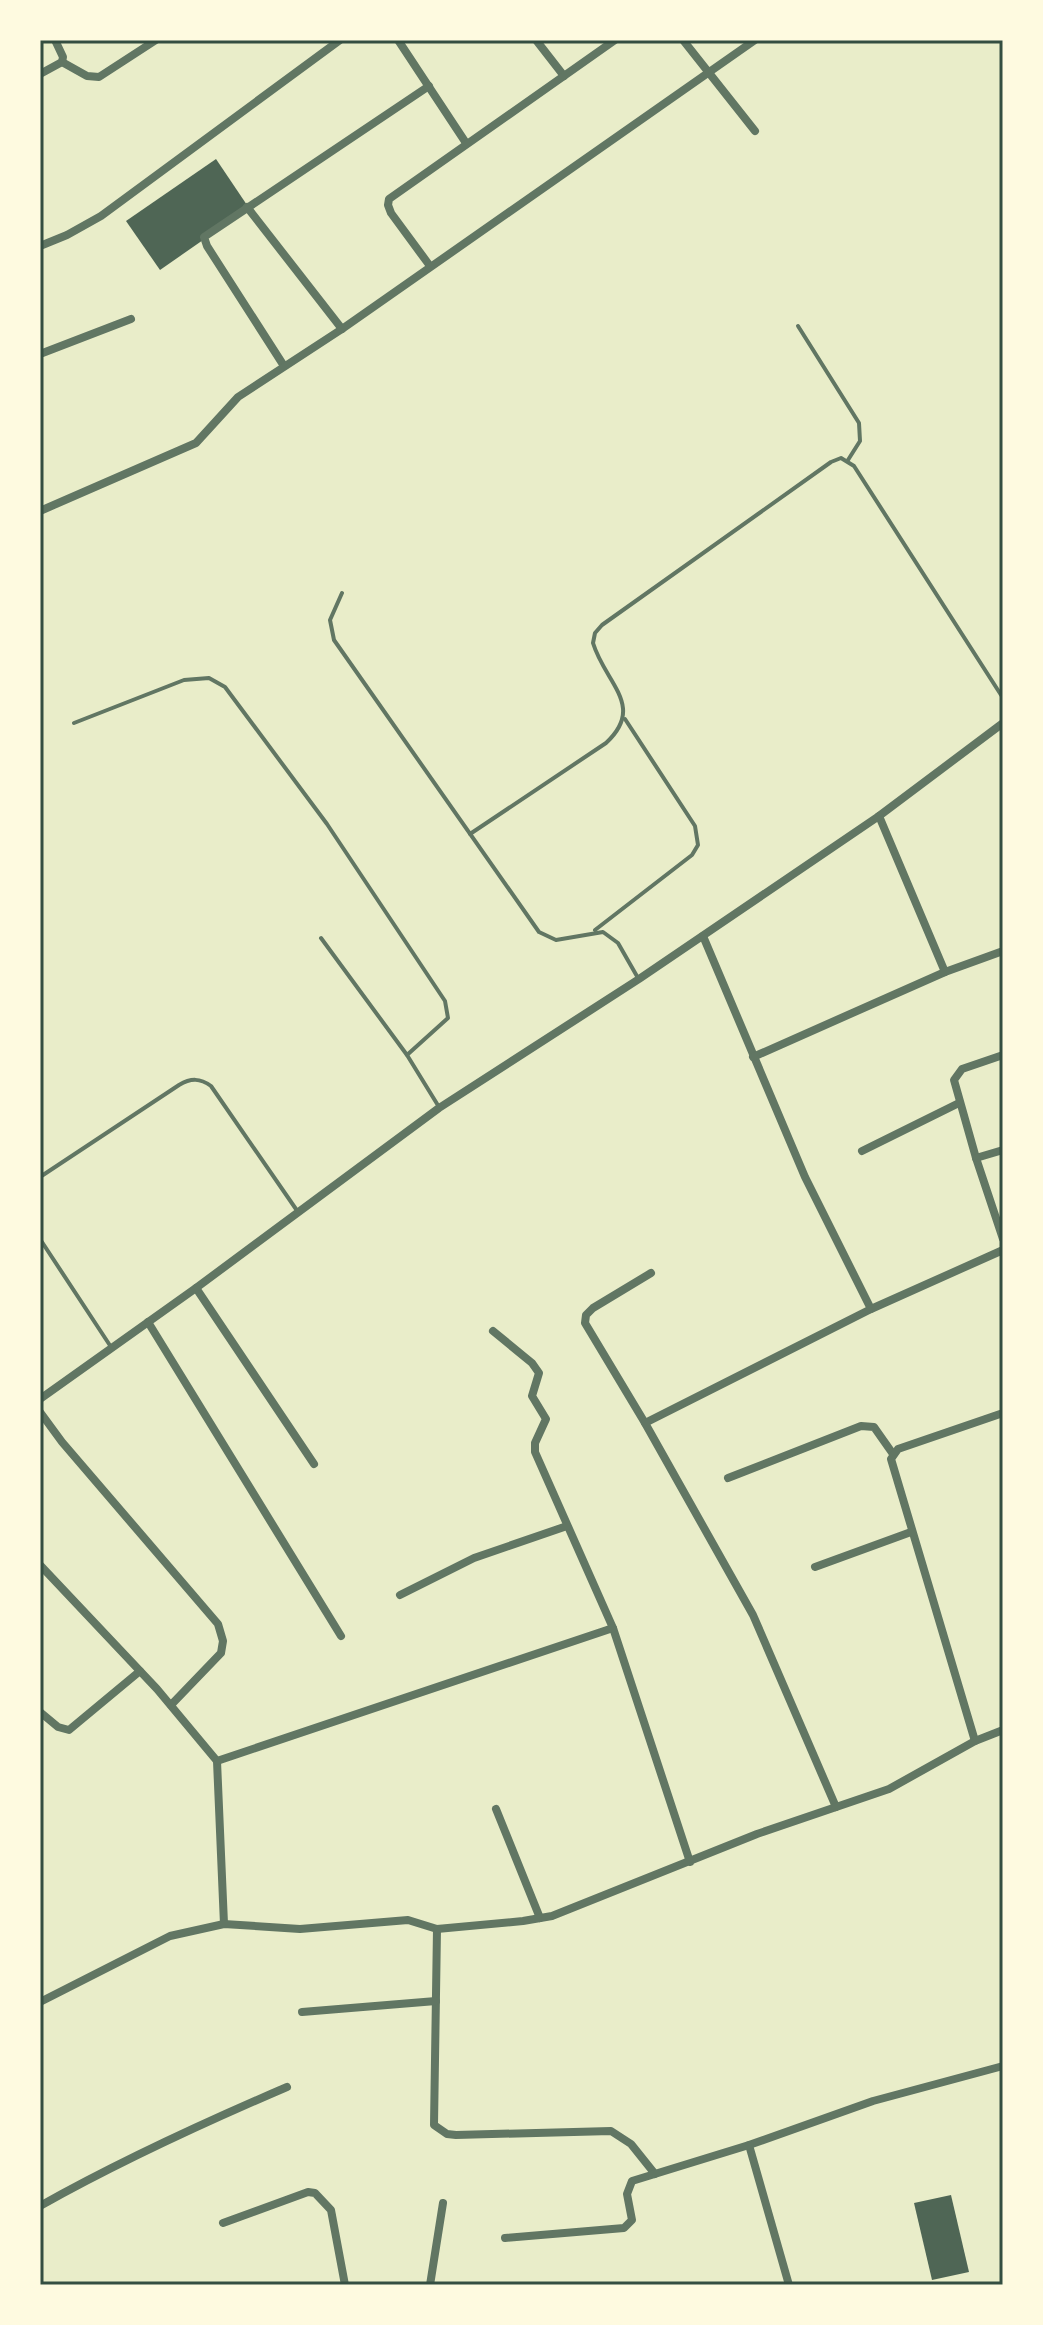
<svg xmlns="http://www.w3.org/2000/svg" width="1043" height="2325" font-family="'IBM Plex Sans',sans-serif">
  <rect width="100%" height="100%" fill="#e9edc9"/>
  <!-- building -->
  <g fill="#4f6655">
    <polygon points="216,159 249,208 160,270 126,221"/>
    <polygon points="951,2195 969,2272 932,2280 914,2203"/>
  </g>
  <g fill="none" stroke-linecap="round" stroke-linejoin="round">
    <!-- service -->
    <g stroke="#617663" stroke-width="4">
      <polyline points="798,326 859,423 860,441 848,460"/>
      <polyline points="342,593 330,620 334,640 539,932 556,940 603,932 618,943 638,978"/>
      <polyline points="74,723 184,680 209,678 225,687 327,824 445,1001 448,1018 407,1055"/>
      <path d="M470 834 606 743C646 706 605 683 593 643L595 633 602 625 831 462 841 458 854 466 1003 698"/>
      <polyline points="595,930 692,855 698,845 695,826 625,719"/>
      <polyline points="321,938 407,1055 439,1107"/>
      <path d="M40 1177 179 1085C191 1078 200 1078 211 1086L298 1212"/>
      <polyline points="40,1239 111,1347"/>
    </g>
    <!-- minor -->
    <g stroke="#617663" stroke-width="8">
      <polyline points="398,40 466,143"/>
      <polyline points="536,40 564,76"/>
      <polyline points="683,40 755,131"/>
      <polyline points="62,62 87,76 99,77 156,40"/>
      <polyline points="40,74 62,62 63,57 55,40"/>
      <polyline points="247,207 342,329"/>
      <polyline points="40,246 67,235 101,216 340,40"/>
      <polyline points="430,266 391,213 388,205 389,199 615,40"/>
      <polyline points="40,354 131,319"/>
      <polyline points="284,366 207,246 204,237 429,86"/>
      <polyline points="40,511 196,443 238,397 342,329 755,40"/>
      <polyline points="879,816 945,972"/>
      <polyline points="703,936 805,1177 871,1309"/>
      <polyline points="1003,1055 962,1069 954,1080 976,1158 1003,1239"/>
      <polyline points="753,1057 945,972 1003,951"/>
      <polyline points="862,1151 959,1103"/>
      <polyline points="976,1158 1003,1150"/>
      <polyline points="651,1273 593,1308 586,1315 585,1323 645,1423 753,1615 836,1807"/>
      <polyline points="196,1288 314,1464"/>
      <polyline points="148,1322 341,1636"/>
      <polyline points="493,1331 532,1363 539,1373 532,1396 546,1419 535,1443 535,1452 613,1628 690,1862"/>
      <polyline points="40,1399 196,1288 439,1108 639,979 879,816 1003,723"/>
      <polyline points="40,1412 62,1442 218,1624 223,1641 221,1653 171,1705"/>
      <polyline points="645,1423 871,1309 1003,1250"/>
      <polyline points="728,1478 861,1426 874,1427 893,1454"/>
      <polyline points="40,1565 157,1689 217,1761 224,1924"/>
      <polyline points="815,1567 911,1532"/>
      <polyline points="400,1595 474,1558 567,1526"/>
      <polyline points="40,1712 58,1727 69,1730 140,1671"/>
      <polyline points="975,1741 891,1459 898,1449 1003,1413"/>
      <polyline points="217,1761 613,1628"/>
      <polyline points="496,1809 540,1918"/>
      <polyline points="437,1929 434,2125 447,2134 456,2135 611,2131 631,2144 655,2174"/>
      <polyline points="40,2002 170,1936 224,1924 300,1929 408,1920 437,1929 523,1921 552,1916 757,1834 889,1789 975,1741 1003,1730"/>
      <polyline points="302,2012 436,2001"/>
      <polyline points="749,2145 789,2285"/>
      <path d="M40 2206C120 2161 203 2123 287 2087"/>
      <polyline points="223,2223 308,2192 315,2193 331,2210 345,2285"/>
      <polyline points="505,2238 624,2228 632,2220 627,2194 632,2181 749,2145 873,2101 1003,2066"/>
      <polyline points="430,2285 443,2203"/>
    </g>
  </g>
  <!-- border -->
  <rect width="1043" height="2325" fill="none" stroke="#fefae0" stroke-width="84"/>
  <rect x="42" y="42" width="959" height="2241" fill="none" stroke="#344e41" stroke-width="3"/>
</svg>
